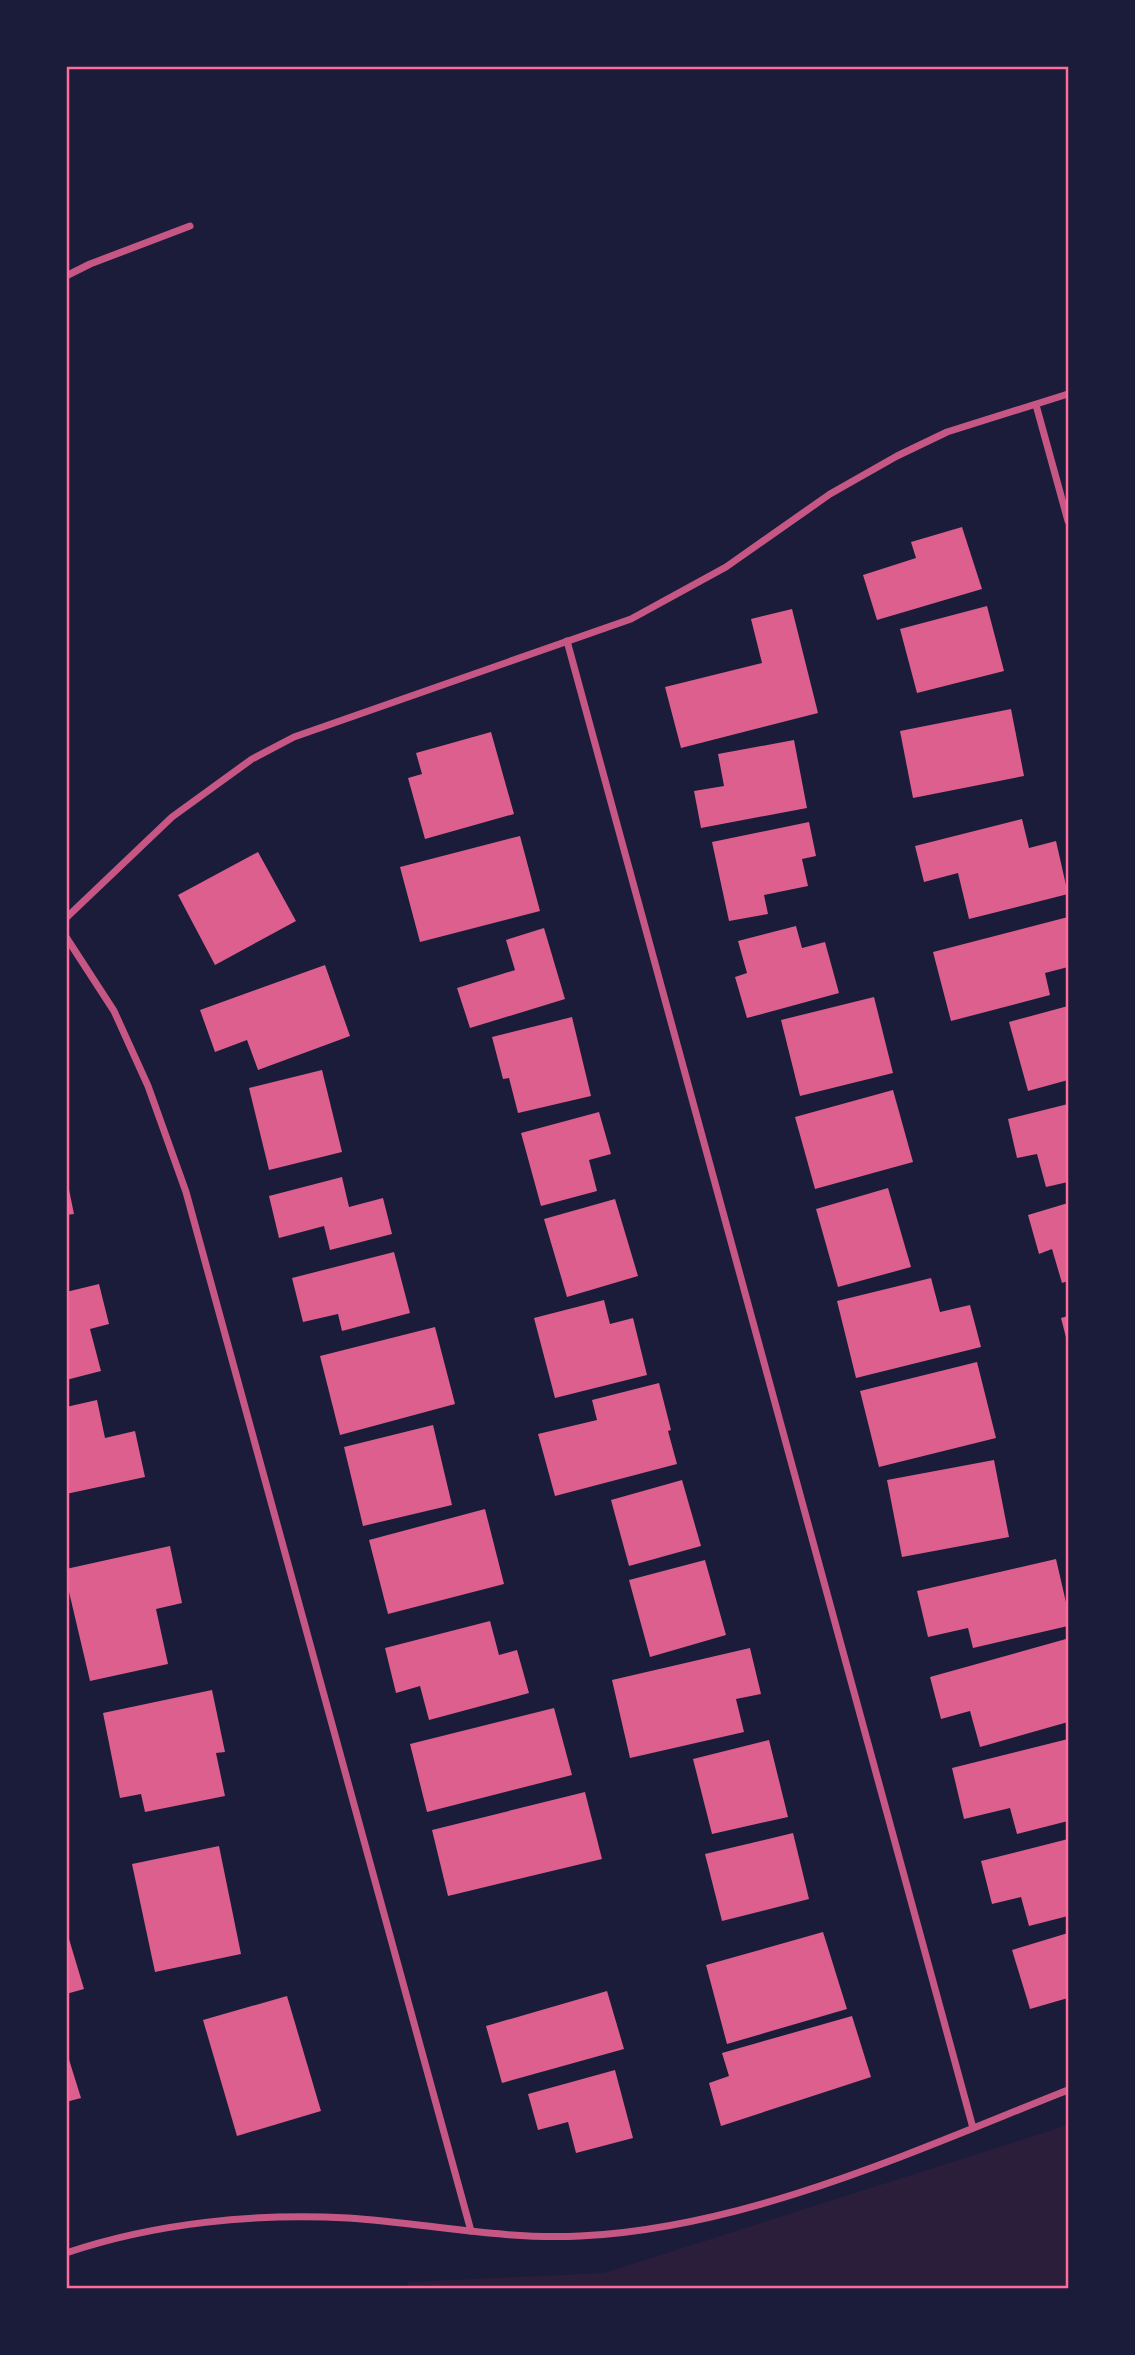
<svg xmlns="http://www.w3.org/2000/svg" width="1135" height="2355" font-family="Roboto,sans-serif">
  <rect width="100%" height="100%" fill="#1b1b3a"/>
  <!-- green -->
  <polygon fill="#2a1e3b" points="1068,2125 1068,2288 410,2288 407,2282 604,2273"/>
  <!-- building -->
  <g fill="#dd5f8e">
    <polygon points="962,527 982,589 877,620 863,575 916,558 911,542"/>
    <polygon points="987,606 1004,671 917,693 900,629"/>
    <polygon points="792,609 818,713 681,748 665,687 762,663 751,619"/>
    <polygon points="1011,709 1024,776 913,798 900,731"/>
    <polygon points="491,732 514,814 425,839 408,778 422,774 416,753"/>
    <polygon points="794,740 807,808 701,828 694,791 724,786 718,754"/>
    <polygon points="1022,819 1029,848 1056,841 1068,894 969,919 958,873 924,882 915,846"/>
    <polygon points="809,822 816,856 802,859 808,886 764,895 768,914 729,921 712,842"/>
    <polygon points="520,836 540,911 420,942 400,867"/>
    <polygon points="258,852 296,921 215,965 178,895"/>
    <polygon points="1068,917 1068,967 1045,973 1050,995 951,1021 933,952"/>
    <polygon points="796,926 802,948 825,942 839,993 747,1018 735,977 747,973 738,941"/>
    <polygon points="544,928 565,999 470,1028 457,988 515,970 506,940"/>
    <polygon points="325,965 350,1036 258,1070 247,1040 215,1052 200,1010"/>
    <polygon points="874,997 893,1073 800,1096 781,1020"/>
    <polygon points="1068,1006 1068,1080 1028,1091 1009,1022"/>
    <polygon points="572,1017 591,1096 518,1113 509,1078 503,1079 492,1037"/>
    <polygon points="322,1070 342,1152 269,1170 249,1088"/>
    <polygon points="893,1090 913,1162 815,1189 795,1117"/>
    <polygon points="1068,1104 1068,1182 1046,1187 1037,1154 1017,1158 1008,1119"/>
    <polygon points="599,1112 611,1154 589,1160 597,1191 541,1206 521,1133"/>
    <polygon points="66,1175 74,1214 66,1215"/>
    <polygon points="342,1177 349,1207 383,1198 392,1234 330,1250 324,1226 279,1238 269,1196"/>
    <polygon points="888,1188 911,1267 838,1287 816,1209"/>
    <polygon points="615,1199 638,1276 567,1297 544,1219"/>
    <polygon points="1068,1203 1068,1281 1062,1283 1052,1249 1039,1254 1028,1215"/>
    <polygon points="394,1252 410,1313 342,1331 338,1314 303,1322 292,1278"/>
    <polygon points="931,1278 940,1312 970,1305 981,1347 856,1378 837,1301"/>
    <polygon points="99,1284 109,1324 90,1329 101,1371 66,1380 66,1292"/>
    <polygon points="604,1300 610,1324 633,1318 647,1375 555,1398 534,1318"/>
    <polygon points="1068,1316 1068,1345 1061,1318"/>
    <polygon points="435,1327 455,1404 340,1435 320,1356"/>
    <polygon points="977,1362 996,1438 879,1467 860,1391"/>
    <polygon points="659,1383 671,1430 668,1431 677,1464 555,1496 538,1434 597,1420 592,1400"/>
    <polygon points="97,1400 105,1438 135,1431 145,1477 66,1494 66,1407"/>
    <polygon points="433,1425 452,1505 363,1526 344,1447"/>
    <polygon points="994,1460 1009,1537 902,1557 887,1480"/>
    <polygon points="682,1480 701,1546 629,1566 611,1500"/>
    <polygon points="485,1509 504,1584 388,1614 369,1540"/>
    <polygon points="170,1546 182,1603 156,1609 168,1664 90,1681 66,1579 66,1569"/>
    <polygon points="1056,1559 1068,1611 1068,1626 973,1648 968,1628 928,1637 917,1591"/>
    <polygon points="705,1560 726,1635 650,1657 629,1580"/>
    <polygon points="490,1621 499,1655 517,1650 529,1693 429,1720 420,1686 396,1693 385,1648"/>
    <polygon points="1066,1639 1068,1648 1068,1722 980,1747 970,1711 941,1719 930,1677"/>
    <polygon points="750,1648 761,1694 736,1699 744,1732 630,1758 612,1680"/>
    <polygon points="212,1690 225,1752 216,1753 225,1796 145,1812 141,1794 120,1798 103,1713"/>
    <polygon points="554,1708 572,1775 427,1812 410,1744"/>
    <polygon points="1068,1739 1068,1821 1017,1834 1010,1808 964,1819 952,1768"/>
    <polygon points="769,1740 788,1817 712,1834 693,1759"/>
    <polygon points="585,1792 602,1859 448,1896 432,1830"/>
    <polygon points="793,1833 809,1899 722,1921 705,1854"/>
    <polygon points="1068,1839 1068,1916 1029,1926 1021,1897 992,1904 981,1861"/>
    <polygon points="219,1846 241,1954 155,1972 132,1864"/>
    <polygon points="66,1929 84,1989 66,1994"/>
    <polygon points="823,1932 847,2009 727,2044 706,1965"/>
    <polygon points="1068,1933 1068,1998 1030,2009 1012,1950"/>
    <polygon points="607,1991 624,2049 502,2083 486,2026"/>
    <polygon points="287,1996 321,2111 237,2136 203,2020"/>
    <polygon points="852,2016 871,2077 721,2126 709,2083 729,2076 722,2053"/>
    <polygon points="66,2050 81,2098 66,2102"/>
    <polygon points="615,2070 633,2138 576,2153 568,2122 538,2130 528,2094"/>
  </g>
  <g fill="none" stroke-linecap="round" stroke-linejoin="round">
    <!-- minor -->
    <g stroke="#c65784" stroke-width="7">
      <polyline points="66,276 90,264 190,226"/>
      <polyline points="1036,405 1068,521"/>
      <polyline points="567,641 973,2128"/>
      <polyline points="66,918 172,817 252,759 294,737 631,619 726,567 830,494 897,456 947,432 1068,394"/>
      <polyline points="66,937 114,1011 148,1086 186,1192 471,2231"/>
      <path d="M66 2253C155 2223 254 2213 348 2218 425 2223 502 2240 580 2236 747 2228 914 2151 1068 2090"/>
    </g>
  </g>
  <!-- border -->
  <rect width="1135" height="2355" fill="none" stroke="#1b1b3a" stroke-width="136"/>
  <rect x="68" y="68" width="999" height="2219" fill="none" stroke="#ff6b9d" stroke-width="2.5"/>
</svg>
